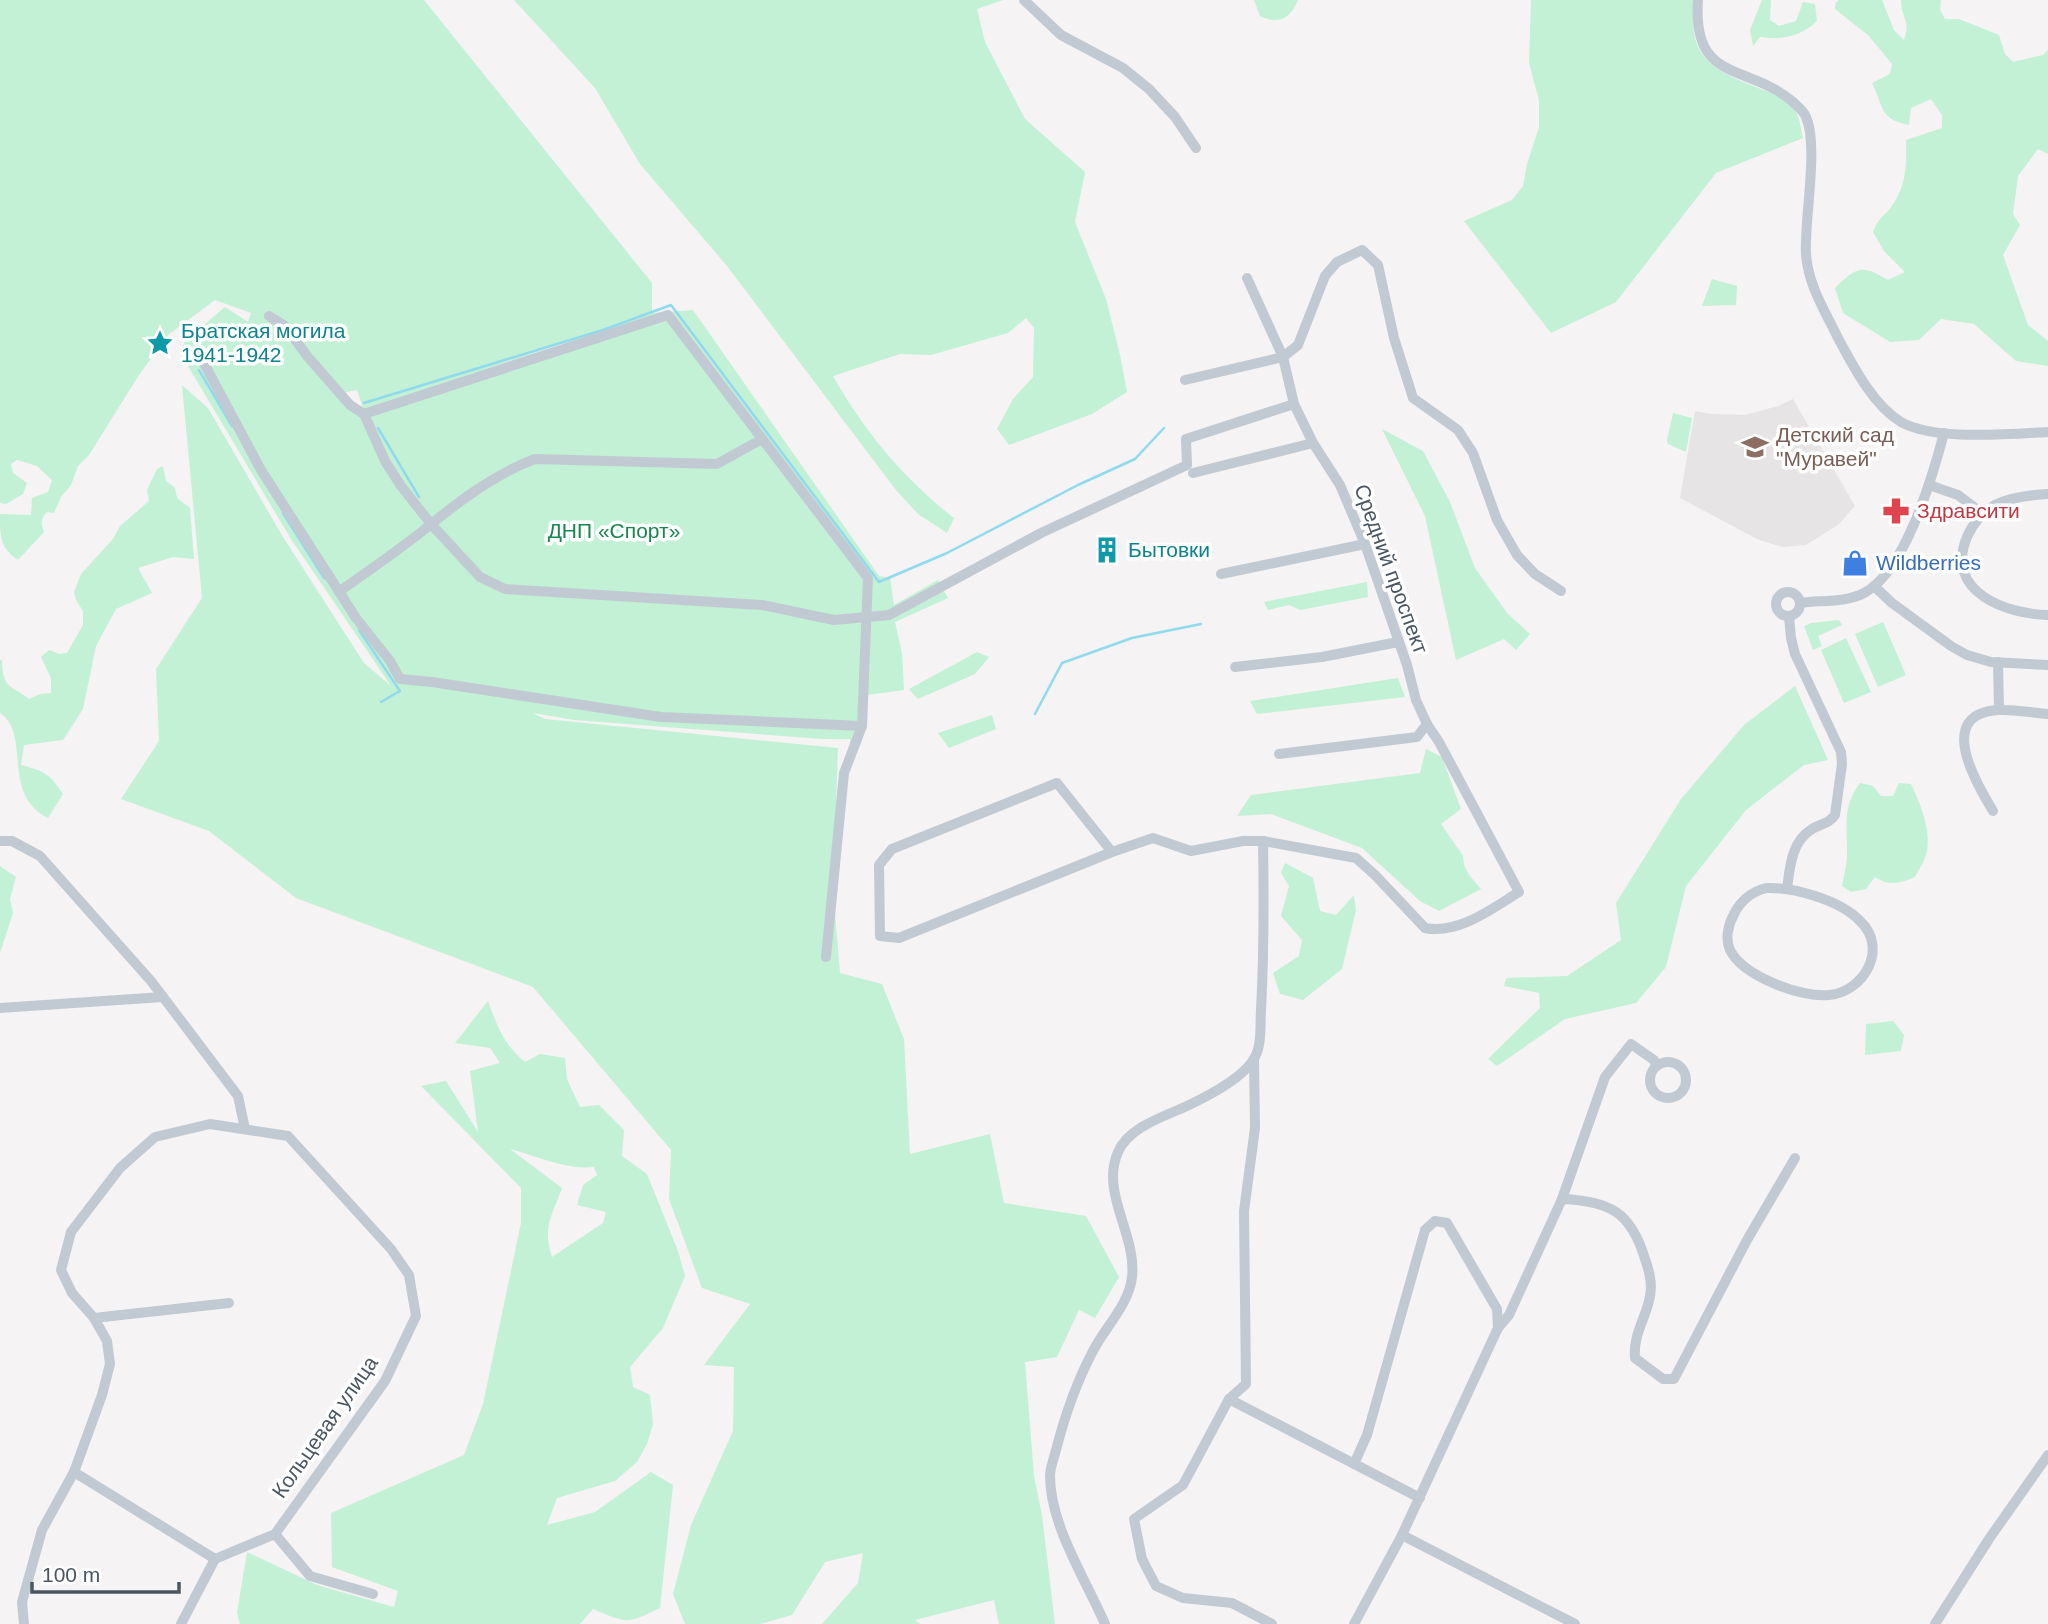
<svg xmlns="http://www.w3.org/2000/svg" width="2048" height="1624" font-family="Arial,sans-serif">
  <rect width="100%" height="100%" fill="#f5f3f3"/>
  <!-- education -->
  <polygon fill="#e6e4e5" points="1793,399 1855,506 1838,525 1806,545 1783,547 1759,540 1680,498 1695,411 1712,414 1745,415 1778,406"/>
  <!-- green -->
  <g fill="#c3f1d5" fill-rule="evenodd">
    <path d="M0 0H424L652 283V313L693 310 879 576 890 578 894 605 938 580 948 598 895 622 902 653 904 690 866 695 861 745H850V739H822L574 720 533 713 545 719 838 748 833 889 840 973 882 984 904 1039 910 1154 990 1134 1004 1203 1086 1216 1119 1277 1095 1318 1079 1310 1057 1357 1025 1362 1034 1476 1042 1515 1055 1624H999L994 1600 915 1620 920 1624H822L858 1583 863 1553 825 1562 792 1615 760 1624H685L673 1594 691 1525 733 1431 734 1367 704 1365 750 1304 702 1288 669 1199 671 1150 533 987 296 898 209 831 121 799 159 741 156 669 202 598 182 385 208 408 283 537 364 663 391 686 291 539 182 356 188 352 183 346 185 341 225 307 248 322 251 313 215 300 168 335 137 378 89 455 78 466 71 485 61 497 54 513 47 512C40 519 41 524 44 532L18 560C0 548 0 536 0 514L31 515 32 498 48 492 52 480 37 466 17 460 11 464 13 473 27 483 23 494 6 504 0 503ZM619 324 365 419 342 393 357 390 364 411Z"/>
    <path d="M514 0H1003L977 9 985 42 1025 119 1085 172 1075 222 1106 299 1120 355 1127 392 1092 414 1009 445 997 429 1013 399 1033 377 1034 328 1026 318 1008 333 931 355 900 354 833 376C864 431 904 479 954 518L947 533 918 514 896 490 727 266 640 164 595 88Z"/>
    <path d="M1254 0H1298C1290 19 1278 25 1260 16Z"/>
    <path d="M1531 0H1696C1683 60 1717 72 1766 91 1777 95 1791 100 1796 112 1800 119 1801 130 1803 138L1716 173 1616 302 1551 333 1464 221 1512 200 1523 186 1527 164 1539 127V100L1529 63Z"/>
    <path d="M1762 0H1771L1770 20 1779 26 1796 21 1803 2 1815 4 1817 21C1800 37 1782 40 1760 37L1753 46 1750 30Z"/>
    <path d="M1839 0H1882L1894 30 1904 40C1911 19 1901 19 1901 0H1941L1940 10 1945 19H1959L1999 35 2005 54 2013 62 2043 55 2048 50V154L2038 149 2018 176 2013 214 2020 225 2003 255 2028 325 2048 341V366L2016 361 1974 324 1941 319 1919 340 1890 342 1843 313 1835 288C1857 267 1861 264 1888 280L1905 272 1884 251 1873 232C1877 221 1881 218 1889 210 1906 189 1907 166 1906 140L1942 128V115L1931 99 1911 108 1909 125C1879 119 1884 107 1872 83L1890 74 1892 64 1869 36 1835 9 1836 2Z"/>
    <polygon points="1712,279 1737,286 1736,305 1702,306"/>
    <polygon points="1673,413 1692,418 1686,452 1668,444 1667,440"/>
    <polygon points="1382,429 1423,451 1450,502 1475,568 1507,613 1530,634 1516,650 1504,639 1456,660 1425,516"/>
    <path d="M163 466 166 481 175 488 177 498 190 508 194 559 173 557 138 568 152 593 116 609 96 646 83 709 63 740 24 745 21 765C44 771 50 774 63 794L48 818C0 794 32 734 0 713V660H2C3 690 9 683 29 699L40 694 51 693V678L41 657 49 650 59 654 67 653 83 625V611L76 600 74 592 81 574 113 539 120 526 149 501 147 490 157 469Z"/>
    <polygon points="1367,582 1368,597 1300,610 1289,605 1268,610 1264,602"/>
    <polygon points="1839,620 1842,625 1818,636 1822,646 1813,650 1804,626 1811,623"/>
    <polygon points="1883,622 1906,675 1878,687 1855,634"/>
    <polygon points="1846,638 1871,692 1844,703 1821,650"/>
    <polygon points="977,652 989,657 975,674 918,699 909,689"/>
    <polygon points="1398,678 1405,697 1257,714 1250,701"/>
    <polygon points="1795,686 1828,760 1804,765 1746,810 1686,886 1666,967 1636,1003 1565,1019 1497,1066 1488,1059 1540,1008 1539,993 1504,986 1506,978 1567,976 1621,940 1616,903 1681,799 1744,725"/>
    <polygon points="992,715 996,729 949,748 938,733"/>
    <polygon points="1426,749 1442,757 1461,809 1441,824 1463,856 1464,865 1469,875 1481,889 1439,911 1420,901 1362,848 1271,814 1237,816 1251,795 1420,773"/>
    <path d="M1860 783 1873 786 1881 796H1893L1899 783 1911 784C1920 803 1931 829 1927 851 1926 859 1919 869 1915 877 1900 883 1890 887 1875 877L1866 889 1851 892 1842 886C1844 876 1846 867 1847 858 1848 828 1841 808 1860 783Z"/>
    <polygon points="1285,863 1313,878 1320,911 1336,915 1354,895 1356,910 1342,969 1303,1000 1280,994 1273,973 1299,956 1302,940 1281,916 1289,886 1281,873"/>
    <polygon points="0,866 16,877 10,899 13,913 0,953"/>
    <path d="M488 1001C497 1026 504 1045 525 1062L540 1054 565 1058 567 1079 580 1107 599 1105 624 1130 622 1156 647 1174 678 1251 685 1276 663 1328 630 1367 633 1387 650 1395 653 1424 647 1444 637 1462 615 1481 557 1498 547 1525 595 1512 651 1472 673 1485 660 1608C627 1624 628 1624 593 1609L580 1624H240L237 1613 247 1552 317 1585 394 1607 398 1591 332 1567 331 1513 464 1455 483 1404 521 1223V1188L421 1086 446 1081 478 1132 470 1071 500 1063 490 1048 455 1043ZM510 1149C536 1156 566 1170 594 1167L597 1175 583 1185 577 1205 606 1212 603 1223 552 1257C542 1227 552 1216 562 1188Z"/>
    <polygon points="1893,1021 1904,1035 1901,1051 1865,1055 1866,1024"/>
  </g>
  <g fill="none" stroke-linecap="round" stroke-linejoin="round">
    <!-- stream -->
    <g stroke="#90daee" stroke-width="2.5">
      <polyline points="199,370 232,426"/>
      <polyline points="364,403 603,330 671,305 879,582 947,553 1078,485 1135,459 1164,428"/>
      <polyline points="378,428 419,497"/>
      <polyline points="283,513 324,578"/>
      <polyline points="359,630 400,691 381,702"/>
      <polyline points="1035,714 1062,663 1132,638 1201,624"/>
    </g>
    <!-- street -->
    <g stroke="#c1cad2" stroke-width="10">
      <polyline points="1024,0 1061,35 1123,68 1149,89 1175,117 1196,148"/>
      <path d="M1698 0C1692 83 1746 63 1792 101 1797 106 1804 111 1806 117 1819 147 1804 219 1806 254 1808 285 1825 311 1838 338 1853 366 1873 405 1901 422 1934 441 2010 434 2048 432"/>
      <polyline points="269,316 285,326 308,357 350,405 364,414 385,461 401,486 431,524 480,577 505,589 762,605 834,620 889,615 1041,533 1187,465 1186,439 1294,404"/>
      <polyline points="199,354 261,470 356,618 390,661 400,679 432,682 661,717 862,726"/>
      <polyline points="1185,380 1283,357 1298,345 1325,276 1337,262 1362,250 1378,265 1394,338 1413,398 1458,430 1473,453 1497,520 1517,555 1535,574 1561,591"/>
      <polyline points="364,414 668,315 868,578 862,726 844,773 826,957"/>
      <polyline points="1193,473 1313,443"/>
      <polyline points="1929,485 1958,495 1983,514"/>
      <path d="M2048 494C2030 495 2011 497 1995 505 1983 511 1972 525 1967 537 1944 592 2006 614 2048 615"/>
      <polyline points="1221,574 1365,544"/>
      <polyline points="1874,586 1892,603 1951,646 1967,655 1991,662 2048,665"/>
      <circle cx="1788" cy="604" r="12"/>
      <path d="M339 592C369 570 401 549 430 525 462 499 497 473 535 459L717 464 762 439"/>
      <path d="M1800 603C1821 600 1845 603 1864 593 1905 572 1933 475 1944 433"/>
      <polyline points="1998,662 1999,710"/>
      <polyline points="1235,667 1322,657 1398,642"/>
      <polyline points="1279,754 1417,737 1427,724"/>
      <path d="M1993 811C1976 783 1935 714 1998 710 2014 709 2032 713 2048 714"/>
      <polyline points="0,841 12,841 40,856 151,981 238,1096 245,1129"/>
      <polyline points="1112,852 1057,783 892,849 879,865 880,936 899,938 1112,852 1153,838 1191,851 1243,841 1263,841"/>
      <path d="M1766 888C1794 887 1840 900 1860 921 1889 948 1864 992 1829 995 1801 998 1743 976 1730 950 1725 939 1728 925 1734 914 1741 900 1751 892 1766 888Z"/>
      <path d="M1787 889C1790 867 1791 842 1812 829 1820 824 1829 824 1835 815L1842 764 1841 752 1795 654 1791 638 1789 616"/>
      <polyline points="0,1008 163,997"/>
      <polyline points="1254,1060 1255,1128 1244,1211 1246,1384 1229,1399 1183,1485 1134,1519 1142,1559 1156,1586 1183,1598 1232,1603 1272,1624"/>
      <circle cx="1668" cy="1080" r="18"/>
      <polygon points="210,1124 288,1136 391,1249 409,1275 416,1316 385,1381 275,1534 215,1559 74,1472 102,1395 110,1364 107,1341 94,1318 72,1293 61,1270 71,1232 120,1168 155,1137"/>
      <polyline points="1562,1199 1605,1077 1631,1044 1654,1060 1656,1066"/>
      <polyline points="94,1318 229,1303"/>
      <polyline points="1229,1399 1420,1498"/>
      <polyline points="1354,1464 1367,1435 1425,1230 1435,1221 1447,1223 1497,1309 1498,1328"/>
      <polyline points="275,1534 310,1576 373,1594"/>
      <polyline points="1402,1535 1575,1624"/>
      <polyline points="24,1624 22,1602 42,1530 74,1472"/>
      <polyline points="181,1624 215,1559"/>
      <path d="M1105 1624C1086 1580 1050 1525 1050 1476 1050 1468 1054 1458 1056 1450 1065 1415 1076 1383 1093 1351 1105 1327 1129 1305 1132 1277 1137 1235 1100 1193 1118 1152 1129 1127 1163 1117 1187 1106 1208 1096 1244 1078 1255 1057 1262 1044 1260 1025 1261 1010 1264 954 1264 898 1263 841L1356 858 1375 875 1425 928C1458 935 1493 908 1519 892L1439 742 1427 724 1416 700 1407 665 1365 544 1340 485 1313 443 1294 404 1283 357 1247 278"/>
      <path d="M1354 1624 1402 1535 1498 1328 1509 1315 1562 1199C1610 1201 1631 1212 1645 1259 1650 1273 1653 1286 1649 1301 1644 1321 1633 1336 1635 1358L1663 1379H1674L1747 1240 1795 1158"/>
      <polyline points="1935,1624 1989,1539 2048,1455"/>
    </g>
  </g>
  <!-- icons -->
  <defs>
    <g id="sight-bare" transform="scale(2.1)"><path d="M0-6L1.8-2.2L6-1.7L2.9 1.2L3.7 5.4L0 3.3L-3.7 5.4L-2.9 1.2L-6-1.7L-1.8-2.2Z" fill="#0f9aa8" stroke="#fff" stroke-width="2.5" paint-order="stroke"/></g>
    <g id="school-bare" transform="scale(2.1)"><path d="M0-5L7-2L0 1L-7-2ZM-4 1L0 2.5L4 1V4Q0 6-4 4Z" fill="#8d6e63" stroke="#fff" stroke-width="2.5" paint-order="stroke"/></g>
    <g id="pharmacy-bare" transform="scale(2.1)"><path d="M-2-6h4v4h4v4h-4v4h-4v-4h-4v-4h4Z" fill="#e0444e" stroke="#fff" stroke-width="2.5" paint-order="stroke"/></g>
    <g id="building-bare" transform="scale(2.1)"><path d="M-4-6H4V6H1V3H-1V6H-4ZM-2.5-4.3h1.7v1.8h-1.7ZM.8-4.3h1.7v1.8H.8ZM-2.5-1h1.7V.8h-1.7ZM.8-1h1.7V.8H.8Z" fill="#0f9aa8" stroke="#fff" stroke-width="2.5" paint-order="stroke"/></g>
    <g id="shop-bare" transform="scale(2.1)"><path d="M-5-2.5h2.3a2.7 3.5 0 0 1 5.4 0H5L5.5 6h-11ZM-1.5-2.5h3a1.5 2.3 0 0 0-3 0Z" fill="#3f7fe0" stroke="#fff" stroke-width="2.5" paint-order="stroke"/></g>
  </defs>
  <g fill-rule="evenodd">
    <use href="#sight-bare" x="160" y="343"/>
    <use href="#school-bare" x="1755" y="447"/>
    <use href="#pharmacy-bare" x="1896" y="511"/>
    <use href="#building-bare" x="1107" y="550"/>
    <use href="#shop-bare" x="1855" y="563"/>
  </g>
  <g text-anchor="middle" stroke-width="7" stroke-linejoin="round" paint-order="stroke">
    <!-- culture labels -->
    <g font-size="21" fill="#0d838f" stroke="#fff" text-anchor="start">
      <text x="181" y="338">Братская могила<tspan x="181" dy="24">1941-1942</tspan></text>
      <text x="1128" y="557">Бытовки</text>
    </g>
    <!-- education labels -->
    <g font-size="21" fill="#785e54" stroke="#fff" text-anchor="start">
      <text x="1776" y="442">Детский сад<tspan x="1776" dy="24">"Муравей"</tspan></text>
    </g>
    <!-- health labels -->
    <g font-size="21" fill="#be3a42" stroke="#fff" text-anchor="start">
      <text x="1917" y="518">Здравсити</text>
    </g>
    <!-- park labels -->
    <g font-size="21" fill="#17864f" stroke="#fff">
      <text x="614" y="538">ДНП «Спорт»</text>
    </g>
    <!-- shop labels -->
    <g font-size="21" fill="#366cbe" stroke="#fff" text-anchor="start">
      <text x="1876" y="570">Wildberries</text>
    </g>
    <!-- street labels -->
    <g font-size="21" fill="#4a5661" stroke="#fff">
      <text transform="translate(1391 569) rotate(70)" y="7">Средний проспект</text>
      <text transform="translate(325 1427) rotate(-55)" y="7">Кольцевая улица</text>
    </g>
  </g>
  <!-- scale -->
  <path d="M32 1582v10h147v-10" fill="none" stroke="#4a5661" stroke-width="3.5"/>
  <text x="42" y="1582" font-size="21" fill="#4a5661" stroke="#ffffff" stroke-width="5" paint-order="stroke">100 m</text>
</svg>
